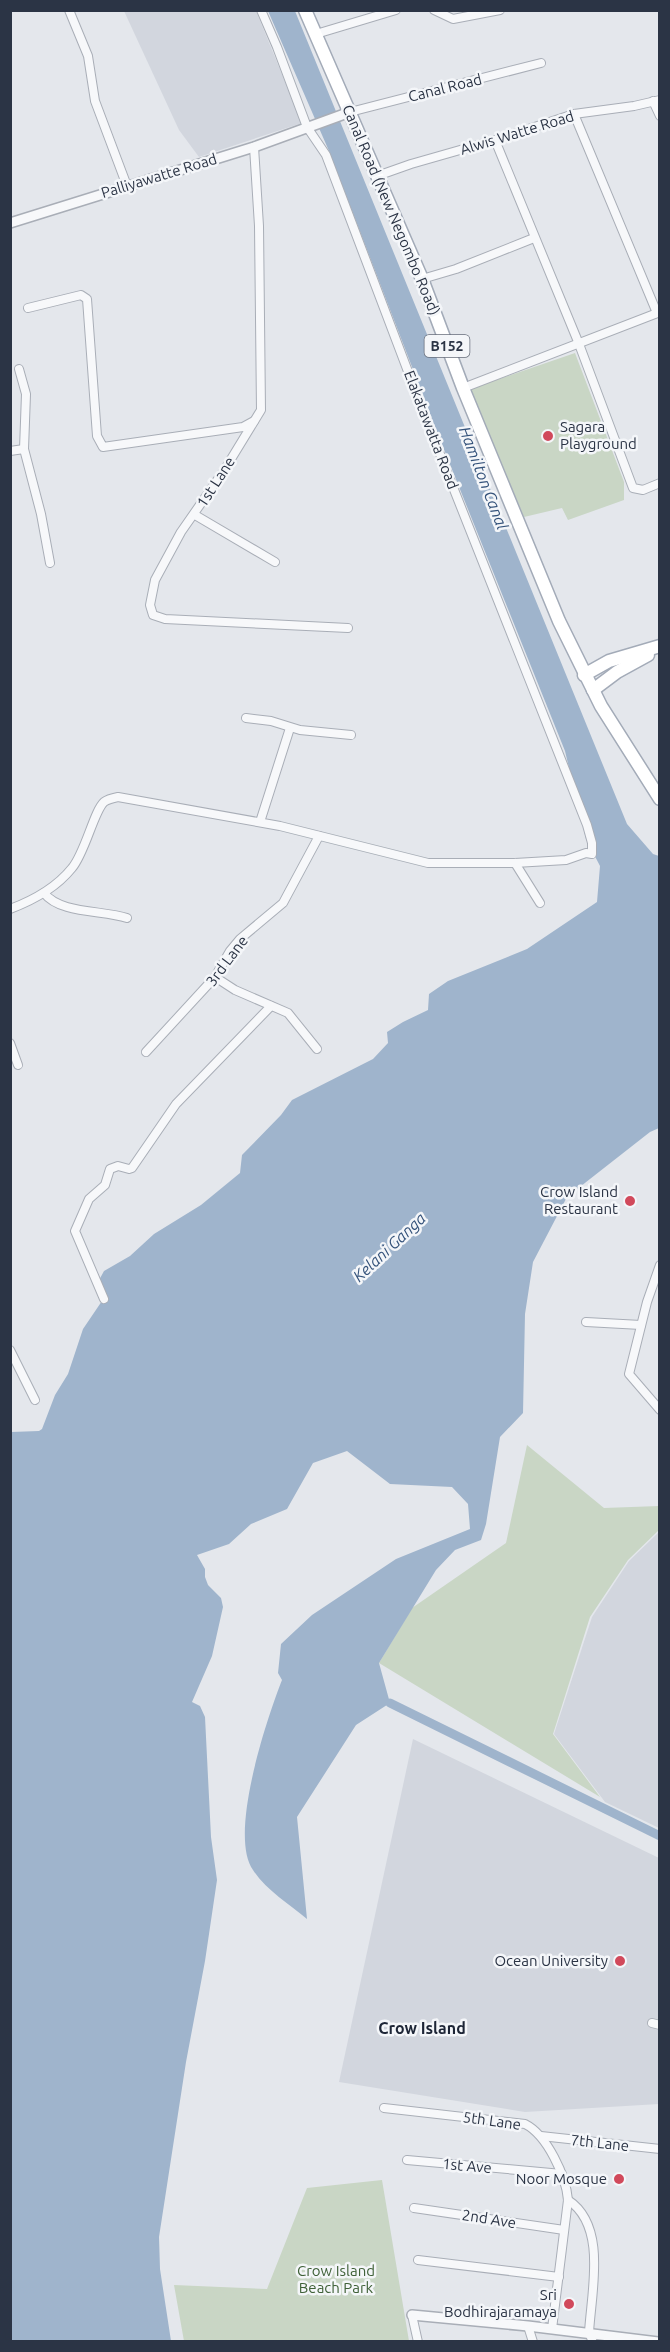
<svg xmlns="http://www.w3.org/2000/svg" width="670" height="2352" font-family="Ubuntu,sans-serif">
  <rect width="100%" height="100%" fill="#e4e7ec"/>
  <!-- built -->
  <g fill="#d2d6de">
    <polygon points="124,11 256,11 302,123 199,157 179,130"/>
    <polygon points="659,1532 659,1828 605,1802 554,1734 592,1617 629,1561"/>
    <polygon points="413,1739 659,1858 659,2104 525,2112 339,2082"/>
  </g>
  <!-- green -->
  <g fill="#c9d6c5">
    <polygon points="575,353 624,482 624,500 568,520 562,508 524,517 470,389"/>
    <polygon points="527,1445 604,1508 659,1506 659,1530 628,1560 590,1617 553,1734 600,1797 379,1663 412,1608 506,1543"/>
    <polygon points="382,2180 409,2341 184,2341 174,2285 267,2289 307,2188"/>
  </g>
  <!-- water -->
  <path fill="#9fb4cc" d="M268 11H295L627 824 653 854 659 856V1128L650 1132 567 1197 533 1262 525 1314 523 1413 500 1437 486 1524 481 1540 455 1550 436 1570 379 1663 390 1703 356 1725 297 1817 307 1919C289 1904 266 1890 253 1870 228 1835 267 1718 282 1680L278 1673 281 1644 312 1615 396 1559 470 1529 468 1504 452 1487 390 1484 347 1451 313 1463 287 1509 251 1524 229 1544 197 1555 205 1569V1577L208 1585 221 1598 223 1607 212 1656 192 1702 200 1706 205 1717 211 1837 217 1880 205 1961 186 2062 159 2237 160 2269 171 2341 11 2342V1432L39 1431 42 1429 55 1395 68 1374 83 1329 104 1298 98 1282 104 1271 130 1256 154 1234 201 1205 240 1173 242 1155 281 1115 292 1100 373 1059 388 1043 387 1032 403 1022 428 1010 429 994 448 981 527 949 597 902 600 866 586 839 565 751 439 437 329 151Z"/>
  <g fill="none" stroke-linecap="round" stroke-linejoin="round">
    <!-- canal -->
    <polyline stroke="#9fb4cc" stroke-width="9" points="390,1703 660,1836"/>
    <!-- minor casing -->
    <g stroke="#a9aeb7" stroke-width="10">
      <g id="minor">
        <polyline points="69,10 88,56 95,101 127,186"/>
        <polyline points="434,10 453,19 500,10"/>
        <polyline points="316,34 396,10"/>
        <polyline points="653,101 660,116"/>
        <polyline points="350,112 541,63"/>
        <polyline points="574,114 657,313"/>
        <polyline points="495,140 579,344 633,488 643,490 660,483"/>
        <polyline points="254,147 259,226 261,410 225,469 181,532 155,580 150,605 153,615 165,619 348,628"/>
        <polyline points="377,176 411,164 495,140 574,114 634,106 660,100"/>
        <polyline points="422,279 456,269 534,238"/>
        <polyline points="28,308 81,295 87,299 97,436 103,447 243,427 254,421"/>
        <polyline points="19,369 26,394 24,449 41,514 50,563"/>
        <polyline points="463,388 660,312"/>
        <polyline points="10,451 24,449"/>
        <polyline points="195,515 275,562"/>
        <polyline points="246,718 271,721 300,730 351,735"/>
        <polyline points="260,822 290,728"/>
        <polyline points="515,863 540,903"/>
        <path d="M44 893C60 914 103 910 127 918"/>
        <path d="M10 909C34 900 56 888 72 868 85 853 94 811 104 802 108 799 113 798 118 797L280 826 428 863H515L566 860 586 853 592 854V843L587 825 426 419 326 155 307 127 277 47 261 10"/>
        <polyline points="215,977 235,990 288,1013 317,1049"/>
        <polyline points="10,1043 18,1065"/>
        <polyline points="146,1052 215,977 230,951 240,939 283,903 319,836"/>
        <polyline points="660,1265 647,1302 629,1374 660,1410"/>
        <polyline points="104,1299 75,1231 89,1199 105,1185 110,1169 118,1166 129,1169 132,1168 176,1104 271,1006"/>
        <polyline points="586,1322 641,1325"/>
        <polyline points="10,1350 35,1400"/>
        <polyline points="652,2023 660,2025"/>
        <path d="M384 2108 525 2124C547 2135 566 2176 568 2200L552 2329"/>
        <polyline points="541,2136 660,2149"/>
        <polyline points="407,2160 562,2174"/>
        <path d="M568 2200C608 2226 591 2293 589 2333L593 2342"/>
        <polyline points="414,2208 564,2230"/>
        <polyline points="418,2260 559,2277"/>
        <polyline points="412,2315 418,2342"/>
        <polyline points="528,2326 533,2342"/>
      </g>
    </g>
    <!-- tertiary casing -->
    <g stroke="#a9aeb7" stroke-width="12">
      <g id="tertiary">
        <polyline points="10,223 254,147 350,112"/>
        <polyline points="412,2315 528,2326 658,2342"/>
      </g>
    </g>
    <!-- primary casing -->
    <g stroke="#a3abb8" stroke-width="15">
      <g id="primary">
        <polyline points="305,10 422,279 463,388 559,621 601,706 660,799"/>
        <polyline points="584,675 609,661 660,646"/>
        <polyline points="593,690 617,672 648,655"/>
      </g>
    </g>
    <!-- minor -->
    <use href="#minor" stroke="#f7f8fa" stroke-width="8"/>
    <!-- tertiary -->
    <use href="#tertiary" stroke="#f7f8fa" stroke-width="9"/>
    <!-- primary -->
    <use href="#primary" stroke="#fff" stroke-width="12"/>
  </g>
  <!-- markers -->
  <g fill="#d1495b" stroke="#f4f6f9" stroke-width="2">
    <circle cx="548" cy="436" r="6"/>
    <circle cx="630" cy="1201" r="6"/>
    <circle cx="620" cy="1961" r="6"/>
    <circle cx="619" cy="2179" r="6"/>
    <circle cx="569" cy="2304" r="6"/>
  </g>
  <g text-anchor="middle" stroke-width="5" stroke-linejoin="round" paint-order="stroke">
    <!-- shield labels -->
    <rect fill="#f4f6f9" stroke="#676e7b" stroke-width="1.5" x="424.5" y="335" width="45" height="22" rx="4.5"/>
    <g font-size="14" font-weight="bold" fill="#2b3445">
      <text x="447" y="351">B152</text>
    </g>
    <!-- street labels -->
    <g font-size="15" fill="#2b3445" stroke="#f4f6f9">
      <text transform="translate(445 88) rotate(-14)" y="5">Canal Road</text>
      <text transform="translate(517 133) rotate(-17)" y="5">Alwis Watte Road</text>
      <text transform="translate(159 176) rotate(-17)" y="5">Palliyawatte Road</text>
      <text transform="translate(391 210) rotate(67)" y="5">Canal Road (New Negombo Road)</text>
      <text transform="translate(431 430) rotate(69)" y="5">Elakatawatta Road</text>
      <text transform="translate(216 482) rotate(-57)" y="5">1st Lane</text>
      <text transform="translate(227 961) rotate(-53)" y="5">3rd Lane</text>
      <text transform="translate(492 2121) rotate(8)" y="5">5th Lane</text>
      <text transform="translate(600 2143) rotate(6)" y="5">7th Lane</text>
      <text transform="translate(467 2166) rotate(5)" y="5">1st Ave</text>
      <text transform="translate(489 2219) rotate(9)" y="5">2nd Ave</text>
    </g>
    <!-- poi labels -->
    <g font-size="15" fill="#2b3445" stroke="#f4f6f9" text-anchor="end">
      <text x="560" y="432" text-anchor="start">Sagara<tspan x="560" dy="17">Playground</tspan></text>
      <text x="618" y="1197">Crow Island<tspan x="618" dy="17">Restaurant</tspan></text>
      <text x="608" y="1966">Ocean University</text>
      <text x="607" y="2184">Noor Mosque</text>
      <text x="557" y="2300">Sri<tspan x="557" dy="17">Bodhirajaramaya</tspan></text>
    </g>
    <!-- park labels -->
    <g font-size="15" fill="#3f6138" stroke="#f4f6f9">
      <text x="336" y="2276">Crow Island<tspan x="336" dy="17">Beach Park</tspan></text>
    </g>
    <!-- water labels -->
    <g font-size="16" font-style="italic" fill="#34527a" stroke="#f4f6f9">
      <text transform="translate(484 478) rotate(69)" y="6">Hamilton Canal</text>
      <text transform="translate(389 1247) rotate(-43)" y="6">Kelani Ganga</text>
    </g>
    <!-- neighbourhood labels -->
    <g font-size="16" font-weight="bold" fill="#1d2536" stroke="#f4f6f9">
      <text x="422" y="2034">Crow Island</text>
    </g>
  </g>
  <!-- border -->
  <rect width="670" height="2352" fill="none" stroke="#2b3445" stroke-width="24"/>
</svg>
